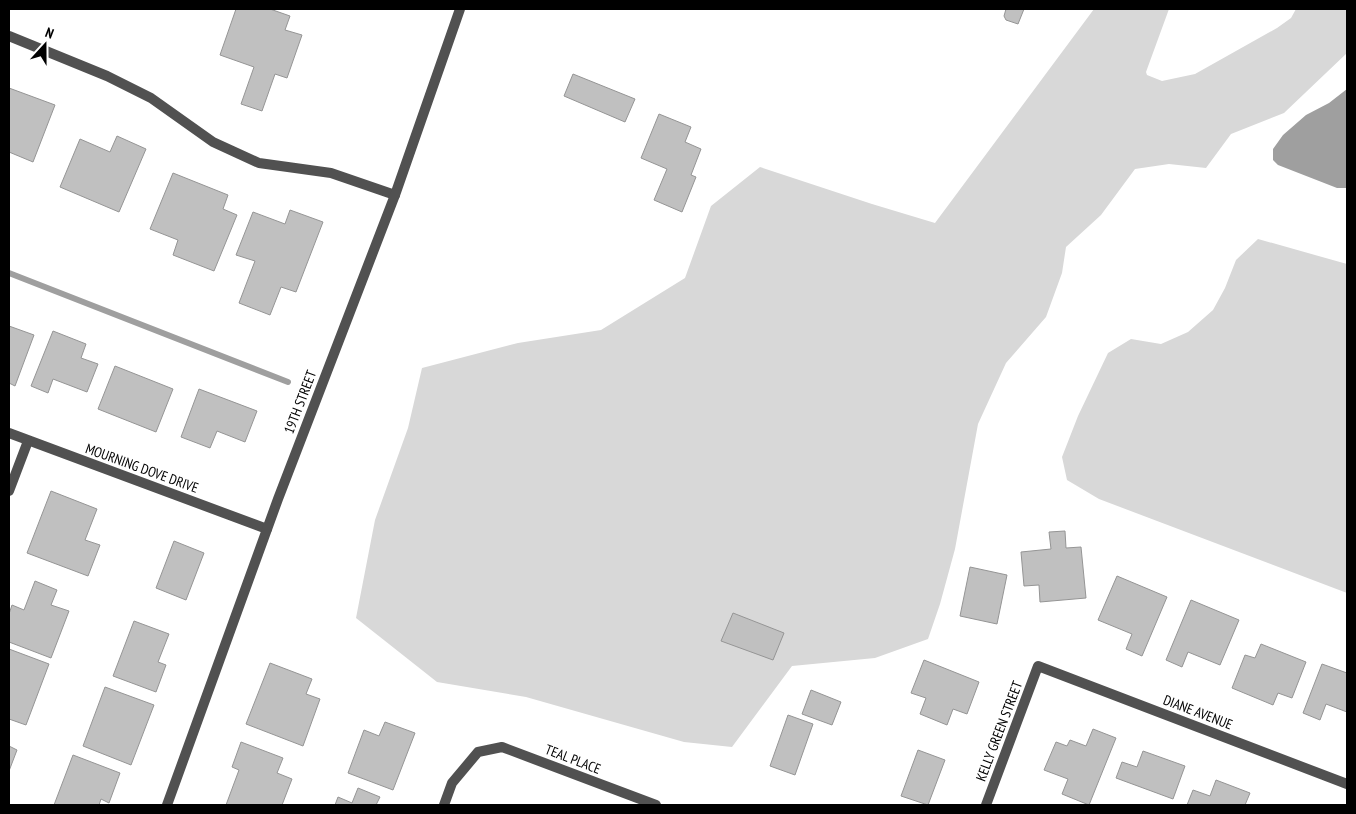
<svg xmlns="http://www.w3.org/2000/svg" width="1356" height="814" font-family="'PT Sans Narrow',sans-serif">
  <rect width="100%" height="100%" fill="#fff"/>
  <!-- green -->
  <g fill="#d8d8d8">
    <polygon points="1094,9 1169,9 1146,72 1147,75 1162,81 1195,74 1277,28 1291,18 1296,9 1347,9 1347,53 1284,113 1231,134 1206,168 1169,164 1135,169 1101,215 1066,247 1062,273 1046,317 1006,363 978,424 955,549 940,604 928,639 875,658 792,666 732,747 684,742 526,697 437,682 356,618 375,520 408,428 422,368 518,343 601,330 685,278 711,206 760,167 872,204 935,223"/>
    <polygon points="1258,239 1347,264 1347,593 1099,499 1067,480 1062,457 1078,416 1108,353 1131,339 1161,344 1188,332 1213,310 1225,288 1236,260"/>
  </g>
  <!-- water -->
  <polygon fill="#9f9f9f" points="1347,89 1347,188 1337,188 1278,165 1273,160 1273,149 1283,135 1306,115 1329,103"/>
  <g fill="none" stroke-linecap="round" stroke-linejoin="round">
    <!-- stream -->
    <polyline stroke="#9f9f9f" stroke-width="6" points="9,273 288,382"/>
  </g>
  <!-- building -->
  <g fill="#c0c0c0" stroke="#959595">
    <polygon points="236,9 270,9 290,16 285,30 302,35 287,78 275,74 262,111 241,104 254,67 220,55"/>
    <polygon points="1006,9 1024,9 1018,24 1006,20 1004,16"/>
    <polygon points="573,74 635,99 625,122 564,96"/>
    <polygon points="9,88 55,105 33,162 9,152"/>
    <polygon points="659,114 691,127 685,142 701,149 691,175 696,177 682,212 654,200 667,169 641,158"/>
    <polygon points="117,136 146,149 119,212 60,187 80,139 110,152"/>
    <polygon points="173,173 228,195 223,209 237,215 214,271 173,255 178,240 150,229"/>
    <polygon points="290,210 323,222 296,292 281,287 270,315 239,303 255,261 236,255 253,212 285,224"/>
    <polygon points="9,326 34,335 15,386 9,383"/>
    <polygon points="53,331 86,344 81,358 98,364 87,392 53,379 48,393 31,386"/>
    <polygon points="115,366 173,389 156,432 98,409"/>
    <polygon points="199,389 257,411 245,442 217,431 210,448 181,437"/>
    <polygon points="51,491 97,509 85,540 100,545 88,576 27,553"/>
    <polygon points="1065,531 1066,548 1081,547 1086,598 1040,602 1039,585 1024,586 1021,552 1051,549 1049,532"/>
    <polygon points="174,541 204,553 186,600 156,588"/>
    <polygon points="970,567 1007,575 997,624 960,616"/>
    <polygon points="1117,576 1167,597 1142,656 1126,649 1132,634 1098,620"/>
    <polygon points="35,581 57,590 51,605 69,611 51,658 9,642 9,614 12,605 24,610"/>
    <polygon points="1191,600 1239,620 1220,665 1188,652 1182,667 1166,660"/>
    <polygon points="733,613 784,633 773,660 721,641"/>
    <polygon points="134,621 169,634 158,662 166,665 156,692 113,676"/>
    <polygon points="1261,644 1306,662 1292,698 1278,693 1273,705 1232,688 1245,655 1255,658"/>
    <polygon points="9,649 49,664 26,725 9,719"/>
    <polygon points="924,660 979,682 967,714 953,709 947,725 920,714 926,698 911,693"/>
    <polygon points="270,663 312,679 306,694 320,699 303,746 246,724"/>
    <polygon points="1322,664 1347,673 1347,712 1326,704 1320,720 1303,713"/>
    <polygon points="105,687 154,705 131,765 83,746"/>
    <polygon points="811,690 841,702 832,725 802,714"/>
    <polygon points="788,715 813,724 795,775 770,766"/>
    <polygon points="385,722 415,733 393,790 348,773 364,730 379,736"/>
    <polygon points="1093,729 1116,738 1089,805 1062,794 1068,779 1044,770 1056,742 1067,746 1070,740 1086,746"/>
    <polygon points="241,742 283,758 277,773 292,779 282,805 226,805 239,770 232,767"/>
    <polygon points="9,746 17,750 9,771"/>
    <polygon points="918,750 945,760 928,805 901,796"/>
    <polygon points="1143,751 1185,766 1173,799 1116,778 1122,762 1137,767"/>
    <polygon points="73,755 120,773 109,803 101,799 99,805 54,805"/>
    <polygon points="1216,780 1250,793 1245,805 1187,805 1193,790 1210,796"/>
    <polygon points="358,788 380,797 376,805 335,805 338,797 352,803"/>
  </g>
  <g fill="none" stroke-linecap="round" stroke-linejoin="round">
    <!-- minor -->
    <g stroke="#515151" stroke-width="10">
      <polyline points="9,36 107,76 151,98 213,142 259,163 331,173 395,195"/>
      <polyline points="9,433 267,529"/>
      <polyline points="9,491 28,441"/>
      <polyline points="444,805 452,783 478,752 502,747 656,805"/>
      <polyline points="986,805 1038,666 1347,784"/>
    </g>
    <!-- tertiary -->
    <polyline stroke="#515151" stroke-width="10" points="167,805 278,499 395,195 460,9"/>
  </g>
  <g text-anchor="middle" stroke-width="4.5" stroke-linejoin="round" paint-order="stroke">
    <!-- street labels -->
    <g font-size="14" fill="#000" stroke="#fff">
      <text transform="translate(300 402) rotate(-69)" y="5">19TH STREET</text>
      <text transform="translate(142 468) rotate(20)" y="5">MOURNING DOVE DRIVE</text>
      <text transform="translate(1198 712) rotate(21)" y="5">DIANE AVENUE</text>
      <text transform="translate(999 731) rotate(-69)" y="5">KELLY GREEN STREET</text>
      <text transform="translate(573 759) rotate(21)" y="5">TEAL PLACE</text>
    </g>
  </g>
  <!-- border -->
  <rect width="1356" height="814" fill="none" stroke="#000000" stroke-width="20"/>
  <!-- north arrow -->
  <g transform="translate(45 45) rotate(21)" stroke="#ffffff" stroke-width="4" paint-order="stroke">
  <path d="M0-4L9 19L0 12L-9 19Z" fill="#000000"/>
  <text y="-8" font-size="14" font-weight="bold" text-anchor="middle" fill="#000000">N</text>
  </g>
</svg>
